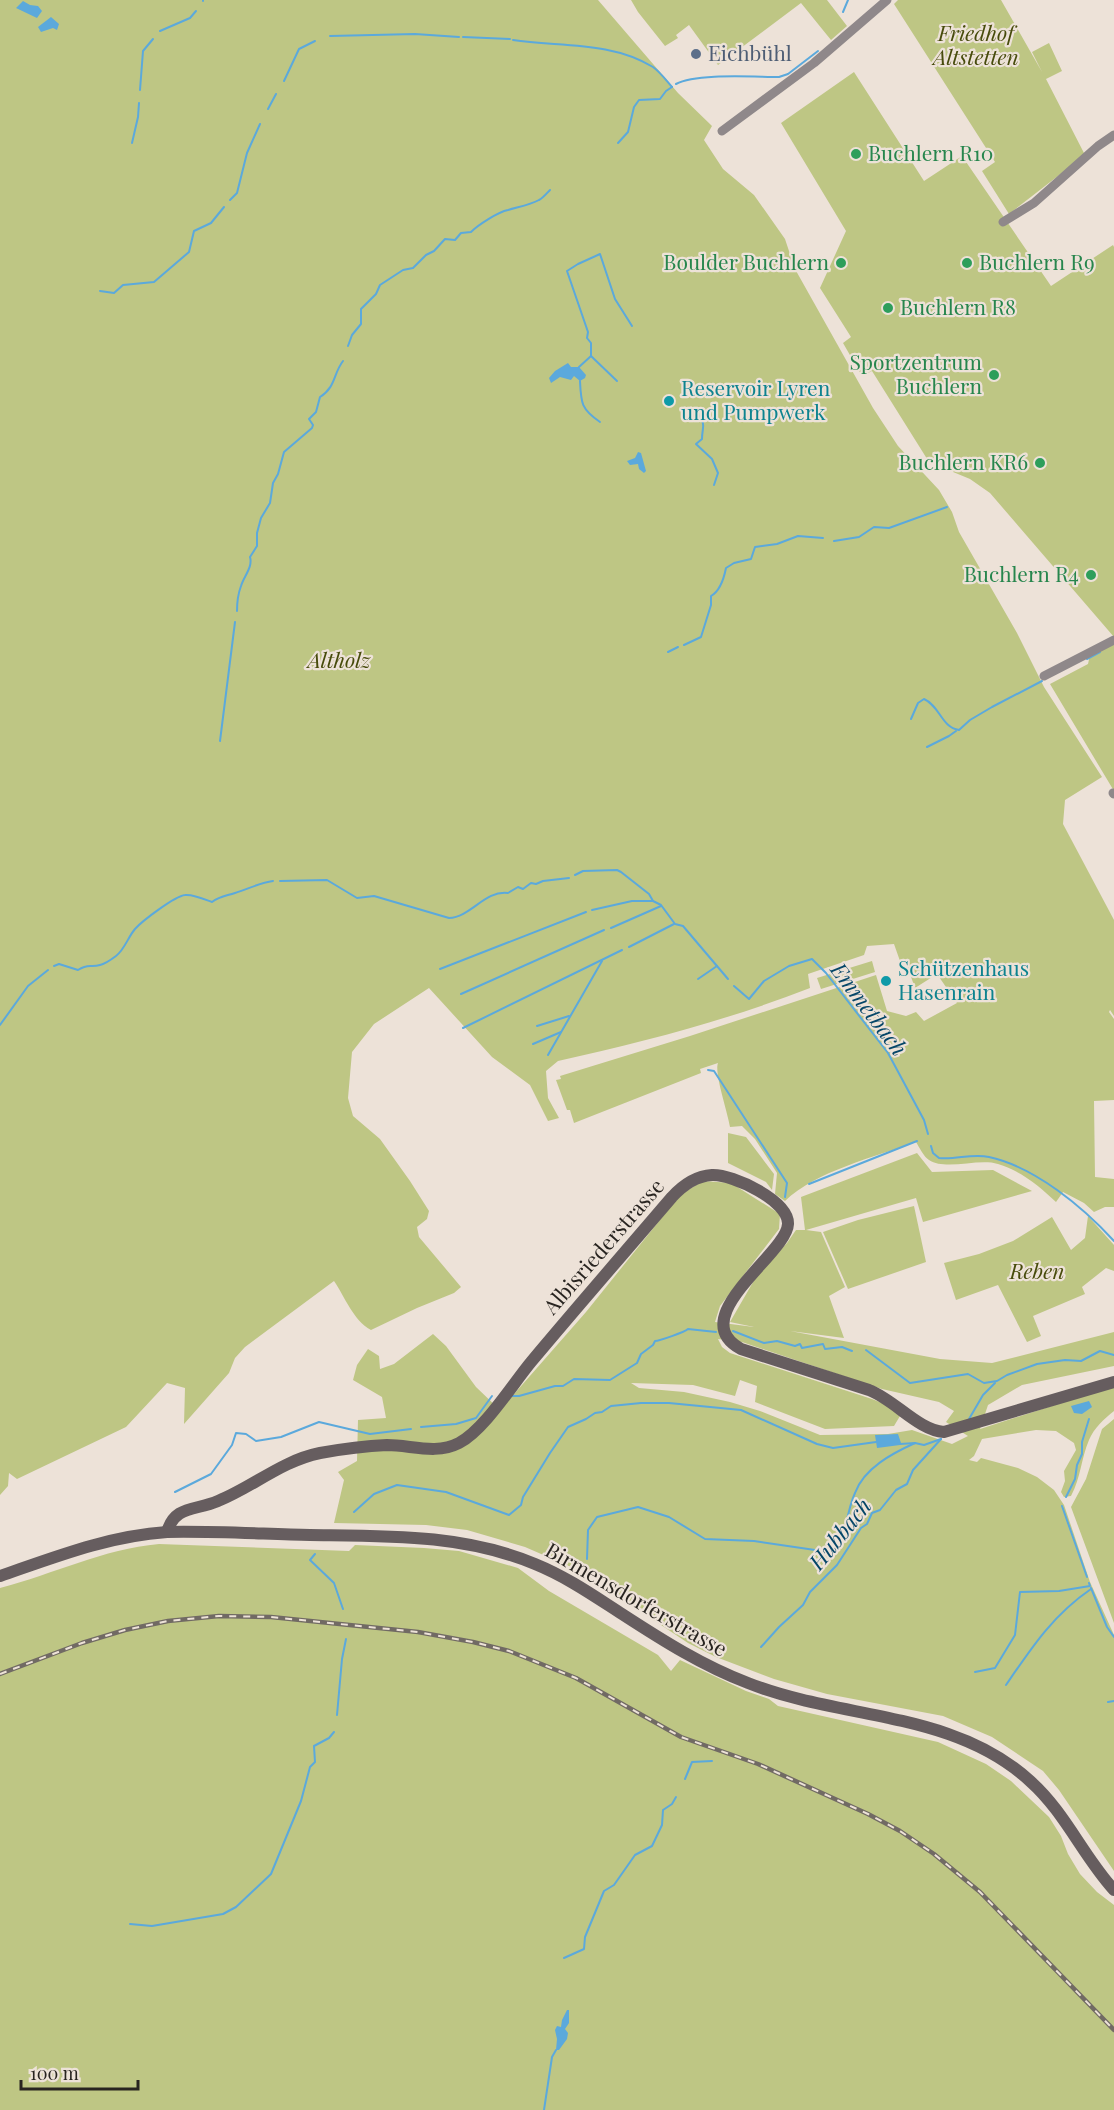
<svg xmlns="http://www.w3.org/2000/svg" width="1114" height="2110" font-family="'Playfair Display',serif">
  <rect width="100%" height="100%" fill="#ede2d8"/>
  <!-- green -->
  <g fill="#bec684" fill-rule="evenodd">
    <path d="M0 0H598L678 93 712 126 704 140 723 169 754 195 785 239 795 269 873 408 898 446 939 490 952 512 959 532 1017 633 1044 687 1102 777 1065 800 1063 824 1114 920V1016L1110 1010 1109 1012 1114 1019V1100L1094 1101 1095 1177 1114 1179V1207H1105L1094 1212 1084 1203 1063 1192 1056 1202C1039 1186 1021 1171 998 1164 978 1158 946 1171 929 1160 924 1157 919 1147 916 1142 875 1157 816 1171 785 1201L775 1194 777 1173 755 1139 742 1126 730 1127C728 1113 714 1073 718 1063L700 1069 701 1073 574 1123 570 1110H567L556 1080 561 1079 560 1076 690 1036 876 975 887 1011 906 1016 916 1012 924 1021 957 1003 937 974 915 988 905 960 900 961 894 944 867 946 864 955 808 974 810 988C728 1020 644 1042 558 1061L546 1071 548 1098 559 1118 548 1121 530 1085 492 1057 429 988 374 1024 352 1052 348 1098 353 1116 380 1139 410 1181 429 1211 427 1219 417 1227 419 1237 461 1287 454 1293 417 1308 371 1330C353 1320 345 1297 334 1281L245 1347 235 1358 229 1373 184 1424 185 1388 167 1383 126 1427 17 1479 9 1473 8 1486 0 1495Z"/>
    <polygon points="631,0 827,0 847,26 831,40 801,3 718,65 689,25 676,35 678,38 665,46 638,12"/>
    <polygon points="898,0 1001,0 1042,72 1032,52 1049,43 1062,71 1046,79 1085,155 1009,214 982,171 995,162 894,4"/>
    <polygon points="854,72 924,181 962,156 1051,286 1113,245 1114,247 1114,637 990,493 970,479 929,462 872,371 862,376 843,343 851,337 820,288 846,231 781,123"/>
    <polygon points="1114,642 1114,791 1050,684 1088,664 1090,655"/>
    <polygon points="872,961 875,972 821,989 817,978"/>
    <polygon points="728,1133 746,1137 774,1174 772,1190 766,1182 728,1163"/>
    <path d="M917 1153 932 1172 993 1170 1032 1191 923 1222 916 1198 806 1230 821 1232 845 1287 829 1296 844 1338 790 1331 940 1359 992 1363 1114 1332V1366L1022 1385 988 1405 980 1429 1114 1386V1411C1104 1419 1094 1428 1089 1440 1081 1459 1081 1477 1071 1496L1064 1497 1061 1492 1065 1481 1064 1471 1076 1450 1074 1443 1056 1431 1036 1430 982 1439 974 1456 969 1460 977 1462 981 1458 1018 1468 1037 1477 1054 1490 1064 1505 1090 1582 1114 1635V1871L1059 1790 1043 1771 992 1737 943 1716 827 1694 774 1679 716 1657 688 1643 646 1615 622 1598 603 1576 592 1570H578L525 1547 467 1530 426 1525 334 1523 344 1480 338 1472 357 1461 358 1420 386 1418 382 1397 353 1380 357 1365 368 1349 379 1356 380 1369 394 1364 433 1334 446 1346 476 1387 500 1410 586 1312 680 1195 703 1181 731 1183 780 1214 779 1229 720 1306 715 1322 754 1327 730 1322 756 1277 787 1243 796 1230H805L801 1197ZM718 1339 742 1342 882 1389 939 1402 954 1411 946 1422 968 1436 952 1444 912 1430 888 1434 820 1435 760 1411 730 1402 684 1392 639 1388 631 1383 693 1385 735 1396 740 1380 757 1386 755 1402 825 1429 894 1426 900 1416 887 1405 872 1399 730 1353 722 1347Z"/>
    <polygon points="914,1206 926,1262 848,1289 823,1232 858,1220"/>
    <polygon points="1088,1216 1114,1245 1114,1271 1106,1268 1082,1287 1085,1294 1033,1316 1041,1336 1027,1342 998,1285 956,1300 944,1263 979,1254 1013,1241 1052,1217 1071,1250 1085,1238"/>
    <polygon points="1114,1419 1114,1623 1071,1507 1086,1479 1102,1429"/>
    <path d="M159 1544 349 1551 355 1545 424 1548 459 1551 518 1568 549 1591 658 1655 671 1671 680 1660 746 1691 769 1699 778 1706 938 1742 986 1764 1011 1781 1049 1817 1061 1836 1068 1854 1080 1874 1097 1892 1114 1905V2110H0V1588C54 1574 103 1549 159 1544Z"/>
  </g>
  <!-- water -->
  <g fill="#5ba9dc">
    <polygon points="23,1 30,5 38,6 42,11 37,18 16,8"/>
    <polygon points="51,17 59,24 57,30 53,28 41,32 38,27"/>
    <polygon points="568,363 571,367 579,367 586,375 585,378 580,381 574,376 571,380 560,377 551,383 549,378 555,371"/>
    <polygon points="638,452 641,453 646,471 644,473 639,469 638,464 630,465 627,461 635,458"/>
    <polygon points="1089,1401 1092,1407 1082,1414 1074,1413 1071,1406"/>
    <polygon points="898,1434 901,1443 900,1445 877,1448 875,1435"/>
    <polygon points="567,2010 569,2010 569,2023 565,2029 568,2033 567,2039 559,2050 556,2050 557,2039 555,2030 557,2026 561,2027 562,2020"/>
  </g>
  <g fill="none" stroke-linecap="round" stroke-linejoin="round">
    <!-- stream -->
    <g stroke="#5ba9dc" stroke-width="2">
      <polyline points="203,1 203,0"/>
      <polyline points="843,12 848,0"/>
      <polyline points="160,31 190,18 196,11"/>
      <polyline points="330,36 415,34 459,37"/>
      <polyline points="463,37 510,39"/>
      <path d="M513 40C559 47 611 41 653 67 660 72 666 80 672 87"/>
      <polyline points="284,81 299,49 315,41"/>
      <path d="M676 84C696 73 754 77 779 77L788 74 818 51"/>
      <polyline points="140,90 143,51 153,39"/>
      <polyline points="268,109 276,94"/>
      <polyline points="132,143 138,117 139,103"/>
      <polyline points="618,143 628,132 634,107 639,100 660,99 666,91 672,87"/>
      <polyline points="230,200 237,193 247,153 260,124"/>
      <polyline points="100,291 114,293 123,285 154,282 189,252 194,231 211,223 224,207"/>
      <path d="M348 346 352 335 361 324V309L376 294 380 285 403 270 413 268 426 255 434 251 445 239 455 240 461 233 471 232C478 225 498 212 508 210 518 207 530 205 539 200 543 198 547 193 550 190"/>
      <polyline points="591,356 617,381"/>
      <polyline points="579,367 591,356 591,343 587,338 588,332 567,271 578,264 600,254 615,299 632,326"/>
      <path d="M580 381C581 403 581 409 600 422"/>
      <path d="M697 413C707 426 702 426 702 439L696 444 712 459 718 473 714 485"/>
      <polyline points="834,541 859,537 874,527 889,528 947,507"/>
      <path d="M237 611C237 602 238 594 241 586 244 576 253 567 250 557L257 546V533L261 518 270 503 273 483 278 474 284 452 312 428 313 425 309 419 316 412 320 397C336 387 333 374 343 361"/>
      <path d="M684 645 701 637 711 605V596C720 591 724 578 726 568L734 563 751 559 755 547 777 544 798 536 823 538"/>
      <polyline points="668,652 678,647"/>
      <polyline points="1087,659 1100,652"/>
      <path d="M911 719 918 703 924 699C940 706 941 727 959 730L970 720 992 707 1042 681"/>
      <polyline points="220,741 235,622"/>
      <polyline points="927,747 949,736 956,731"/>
      <polyline points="575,875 583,871 617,870 621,872 649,894 653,901 661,905 675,924 683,926 728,979"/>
      <path d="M280 881 327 880 357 898 374 896 449 918C471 917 485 890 508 893L518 887 523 889 531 883 536 884 543 881 569 878"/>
      <polyline points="592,910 632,901 653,901"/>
      <polyline points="611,928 661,906"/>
      <polyline points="629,947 674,924"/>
      <path d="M54 966 59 964 78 970C89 963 90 968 100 965 105 964 112 959 116 956 125 949 128 937 135 929 142 921 175 896 185 895 193 894 204 899 212 902 220 896 226 896 235 893 248 889 259 883 273 881"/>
      <polyline points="440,969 586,912"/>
      <polyline points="698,979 717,966"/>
      <polyline points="734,986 749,999 764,981 789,966 812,959 826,973 888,1053 924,1120 928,1134"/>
      <polyline points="461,994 604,930"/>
      <polyline points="0,1025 28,986 48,970"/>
      <polyline points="537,1026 569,1016"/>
      <polyline points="463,1028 622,950"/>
      <polyline points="533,1044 561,1032"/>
      <polyline points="548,1055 602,961"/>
      <polyline points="708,1070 714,1071 787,1183 785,1197"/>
      <path d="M931 1146 933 1153 939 1158C956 1160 972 1153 989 1157 1035 1167 1083 1207 1114 1241"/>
      <polyline points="809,1184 917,1141"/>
      <polyline points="733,1331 764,1343 777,1341 795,1346 800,1344 802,1348 823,1344 825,1349 842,1347 852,1351"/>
      <polyline points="866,1350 910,1383 968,1374 984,1383 997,1381 1007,1375 1037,1364 1065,1360 1081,1361 1100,1351 1114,1355"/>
      <path d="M510 1396H519L555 1386H563L574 1379 610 1380 637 1363 641 1354 653 1345 655 1341C659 1341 685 1332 688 1329L716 1332"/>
      <polyline points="969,1419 983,1395 995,1383"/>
      <polyline points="421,1427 456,1424 476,1418 492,1396"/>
      <polyline points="900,1444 915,1443 924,1445 941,1439"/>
      <polyline points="175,1492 211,1474 232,1445 236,1433 246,1434 256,1441 281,1437 319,1422 370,1434 411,1429"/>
      <polyline points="1066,1497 1075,1479 1077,1465 1082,1454 1082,1442 1089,1419"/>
      <polyline points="1062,1506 1087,1577"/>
      <polyline points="354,1512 374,1494 397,1485 446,1492 509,1515 521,1505 523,1497 550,1453 568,1427 586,1419 595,1413 602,1412 611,1406 641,1403 669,1403 741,1410 817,1444 833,1448 876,1442"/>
      <polyline points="315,1554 310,1560 334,1583 343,1609"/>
      <path d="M587 1559 588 1530 597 1517 638 1507 669 1517 705 1539 754 1541 815 1550H838L842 1543C846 1527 848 1508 855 1493 864 1468 893 1453 915 1443"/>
      <polyline points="1091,1588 1107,1627 1114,1637"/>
      <polyline points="761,1647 779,1627 803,1605 810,1592 837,1565 861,1528 867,1524 872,1513 880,1510 896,1490 907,1484 913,1470 941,1439"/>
      <polyline points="975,1672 995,1668 1015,1635 1020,1592 1059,1591 1090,1586 1089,1583"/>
      <path d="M1006 1685C1032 1647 1053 1615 1091 1589"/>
      <polyline points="1108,1702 1114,1701"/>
      <polyline points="337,1715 342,1659 346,1639"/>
      <polyline points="685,1779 692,1762 712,1761"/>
      <polyline points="130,1924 152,1926 223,1914 236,1907 271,1874 301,1801 310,1767 315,1762 314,1746 329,1738 334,1732"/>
      <polyline points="564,1958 584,1949 585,1937 604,1891 614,1885 635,1855 652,1846 662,1825 663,1810 672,1804 676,1797"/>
      <polyline points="544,2110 552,2057 556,2050"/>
    </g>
    <!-- street -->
    <g stroke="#8f888a" stroke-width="9">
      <polyline points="722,131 814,63 887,0"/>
      <polyline points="1003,222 1034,203 1098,146 1114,135"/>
      <polyline points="1044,676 1114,640"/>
      <polyline points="1113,793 1114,794"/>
    </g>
    <!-- secondary -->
    <g stroke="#665d5f" stroke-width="12">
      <path d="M167 1532C175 1505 195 1511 218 1501 253 1487 281 1461 320 1453 342 1449 365 1446 387 1445 411 1445 436 1455 459 1443 484 1430 512 1385 531 1362 577 1307 625 1252 672 1197 683 1185 696 1176 712 1175 733 1174 789 1201 788 1224 787 1254 683 1317 741 1349L869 1390C895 1400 918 1430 944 1432L1114 1382"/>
      <path d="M0 1576C55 1557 108 1536 167 1532 215 1531 263 1534 310 1535 387 1536 463 1534 535 1564 567 1577 594 1596 622 1614 662 1640 703 1666 748 1683 841 1720 953 1710 1030 1781 1065 1812 1083 1856 1114 1890"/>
    </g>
    <!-- rail casing -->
    <g stroke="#716a64" stroke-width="4.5">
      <polyline id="rail" points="0,1674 82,1643 125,1630 168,1621 219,1616 271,1617 418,1632 473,1642 509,1651 576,1678 681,1737 758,1764 868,1814 900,1831 934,1854 980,1892 1114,2030"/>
    </g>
    <!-- rail -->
    <use href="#rail" stroke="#ede2d8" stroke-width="2" stroke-dasharray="7" stroke-linecap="butt"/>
  </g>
  <!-- markers -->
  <circle fill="#5c6f8a" stroke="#ede2d8" stroke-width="2" cx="696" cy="54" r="6"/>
  <g fill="#2e9e5b" stroke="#ede2d8" stroke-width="2">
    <circle cx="856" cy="154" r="6"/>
    <circle cx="841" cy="263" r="6"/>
    <circle cx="967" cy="263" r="6"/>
    <circle cx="888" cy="308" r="6"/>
    <circle cx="994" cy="375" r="6"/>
    <circle cx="1040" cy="463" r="6"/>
    <circle cx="1091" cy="575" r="6"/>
  </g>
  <g fill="#0f9aa8" stroke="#ede2d8" stroke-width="2">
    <circle cx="669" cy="401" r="6"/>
    <circle cx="886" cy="981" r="6"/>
  </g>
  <g text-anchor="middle" stroke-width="4.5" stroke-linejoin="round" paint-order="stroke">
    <!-- park labels -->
    <g font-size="21" font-style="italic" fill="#474b0b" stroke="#ede2d8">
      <text x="976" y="41">Friedhof<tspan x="976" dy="24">Altstetten</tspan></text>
      <text x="339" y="668">Altholz</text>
      <text x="1037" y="1279">Reben</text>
    </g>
    <!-- service labels -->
    <g font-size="21" fill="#4e5e75" stroke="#ede2d8" text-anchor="start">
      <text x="708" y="61">Eichbühl</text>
    </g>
    <!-- leisure labels -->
    <g font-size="21" fill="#27864d" stroke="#ede2d8" text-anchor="end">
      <text x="868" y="161" text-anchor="start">Buchlern R10</text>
      <text x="829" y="270">Boulder Buchlern</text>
      <text x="979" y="270" text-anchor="start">Buchlern R9</text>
      <text x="900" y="315" text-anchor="start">Buchlern R8</text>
      <text x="982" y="370">Sportzentrum<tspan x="982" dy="24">Buchlern</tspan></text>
      <text x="1028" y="470">Buchlern KR6</text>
      <text x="1079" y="582">Buchlern R4</text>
    </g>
    <!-- culture labels -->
    <g font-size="21" fill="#0d838f" stroke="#ede2d8" text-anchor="start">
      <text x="681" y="396">Reservoir Lyren<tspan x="681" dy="24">und Pumpwerk</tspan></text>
      <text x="898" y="976">Schützenhaus<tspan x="898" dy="24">Hasenrain</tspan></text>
    </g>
    <!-- street labels -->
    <g font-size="21" fill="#282420" stroke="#ede2d8">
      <text transform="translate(604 1247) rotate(-49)" y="7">Albisriederstrasse</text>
      <text transform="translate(636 1600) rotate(30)" y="7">Birmensdorferstrasse</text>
    </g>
    <!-- water labels -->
    <g font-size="22" font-style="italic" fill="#054668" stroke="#ede2d8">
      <text transform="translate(869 1009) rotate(53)" y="8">Emmetbach</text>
      <text transform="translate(840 1534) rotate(-51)" y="8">Hubbach</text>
    </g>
  </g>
  <!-- scale -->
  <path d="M21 2080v9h117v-9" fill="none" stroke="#282420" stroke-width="3"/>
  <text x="30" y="2080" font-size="18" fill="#282420" stroke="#ede2d8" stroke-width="4.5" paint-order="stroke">100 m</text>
</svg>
